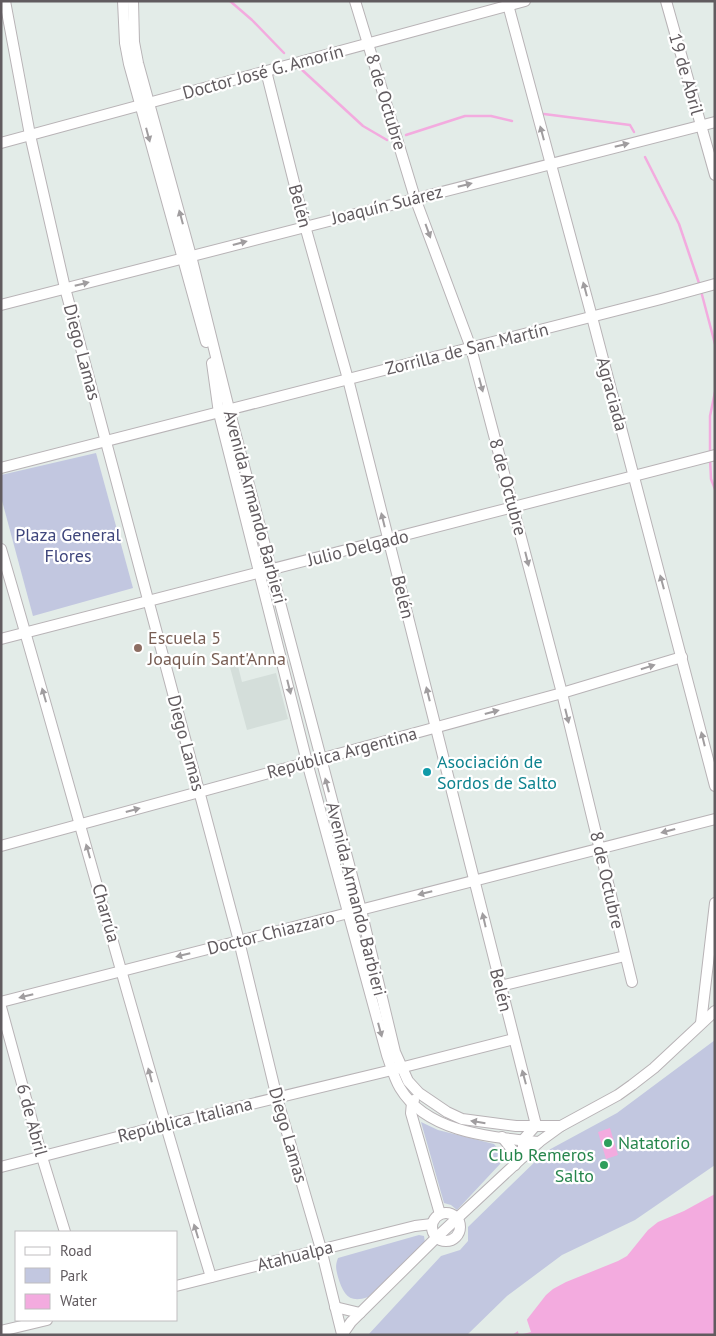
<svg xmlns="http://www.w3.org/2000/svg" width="716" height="1336" font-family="'PT Sans',sans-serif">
  <rect width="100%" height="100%" fill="#e3ece8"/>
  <!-- education -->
  <polygon fill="#d4deda" points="236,658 242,682 276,673 288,719 247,730 228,660"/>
  <!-- green -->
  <g fill="#c2c7e0">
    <polygon points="96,453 133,588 33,616 1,497 1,475"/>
    <polygon points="715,1040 715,1165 635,1220 562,1255 507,1296 467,1335 368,1335 441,1256 460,1250 468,1241 468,1227 545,1152 617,1113"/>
    <polygon points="421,1122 438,1130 494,1144 500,1151 503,1158 500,1164 457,1210 451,1205 444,1203"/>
    <path d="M419 1235 424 1236 425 1243 368 1297C349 1304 343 1294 338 1277 336 1269 335 1266 338 1258Z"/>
  </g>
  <!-- water -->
  <g fill="#f3abdf">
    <polygon points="610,1128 618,1155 606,1159 598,1132"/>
    <polygon points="715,1194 715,1335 512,1335 518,1331 546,1295 553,1289 566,1282 618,1261 627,1256 648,1230 658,1222 684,1211"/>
  </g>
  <!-- pier -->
  <polygon fill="#e3ece8" points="526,1317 531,1332 519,1335 517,1328"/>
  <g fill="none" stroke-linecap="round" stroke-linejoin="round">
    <!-- stream -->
    <g stroke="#f3abdf" stroke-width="2.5">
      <polyline points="230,1 252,20 284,53"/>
      <polyline points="300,68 363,126 387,140"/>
      <polyline points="544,114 630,125 634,132"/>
      <polyline points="406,135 465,116 491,116 512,121"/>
      <polyline points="645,157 679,224 700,286"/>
      <polyline points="701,291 715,344"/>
      <polyline points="710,453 710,416 715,392"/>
      <polyline points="710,458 711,479 715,489"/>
    </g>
    <!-- minor casing -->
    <g stroke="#b8b3b6" stroke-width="12">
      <g id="minor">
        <polyline points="5,1 30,135 65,288 239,941 277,1098 321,1249 342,1334"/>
        <polyline points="123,1 125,43 129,64 206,342"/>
        <polyline points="133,1 134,42 138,63 191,256 229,409 361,910 395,1052 408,1081 419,1093 447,1112 462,1119 516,1126 561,1126"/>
        <polyline points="355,1 415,198 471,348 562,693 632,982"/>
        <polyline points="507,1 592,317 715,786"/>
        <polyline points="666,1 715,175"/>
        <polyline points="266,71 305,226 348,379 536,1125 523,1140 523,1157"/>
        <polyline points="1,143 525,1"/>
        <polyline points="1,305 715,122"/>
        <path d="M212 363 219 413 307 762 387 1055C391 1066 394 1078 400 1088 427 1133 491 1137 539 1142"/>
        <polyline points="1,468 661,299 715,284"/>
        <path d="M1 549C72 791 137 1036 211 1277"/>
        <polyline points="1,639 715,455"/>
        <polyline points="1,846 562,693 682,657"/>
        <polyline points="500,986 625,956"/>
        <polyline points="1,1002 715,819"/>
        <polyline points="1,1007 42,1157 65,1232"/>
        <polyline points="701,1023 715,903"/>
        <polyline points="414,1100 412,1103 411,1113 440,1214"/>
        <polyline points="502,1137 514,1152 515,1165"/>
        <polyline points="1,1167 164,1125 392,1070 514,1039"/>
        <circle cx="446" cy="1227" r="14"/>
        <polyline points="176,1286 415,1226 432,1224"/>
        <polyline points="335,1307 360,1313"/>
        <polyline points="1,1331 47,1320"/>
        <polyline points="342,1335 351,1322 437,1237 539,1142 561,1126 618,1095 632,1085 654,1068 715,1011"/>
      </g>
    </g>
    <!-- minor -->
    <use href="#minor" stroke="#fff" stroke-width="10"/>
  </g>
  <!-- one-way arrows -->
  <defs><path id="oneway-solid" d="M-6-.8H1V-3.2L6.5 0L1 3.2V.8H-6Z" transform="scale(1.25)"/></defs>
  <g fill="#a09d9f">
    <use href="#oneway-solid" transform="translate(542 133) rotate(-105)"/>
    <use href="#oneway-solid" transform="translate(148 135) rotate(75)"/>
    <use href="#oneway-solid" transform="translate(622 145) rotate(-14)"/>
    <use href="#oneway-solid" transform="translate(465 185) rotate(-14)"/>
    <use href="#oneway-solid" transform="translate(181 217) rotate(-105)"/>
    <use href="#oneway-solid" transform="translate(428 231) rotate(70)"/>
    <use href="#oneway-solid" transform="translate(240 243) rotate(-15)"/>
    <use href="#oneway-solid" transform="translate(82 284) rotate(-14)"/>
    <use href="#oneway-solid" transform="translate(585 289) rotate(-105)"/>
    <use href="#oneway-solid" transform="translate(481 385) rotate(75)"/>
    <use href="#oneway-solid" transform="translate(383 520) rotate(-104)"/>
    <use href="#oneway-solid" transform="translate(527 559) rotate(76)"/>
    <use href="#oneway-solid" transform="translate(662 582) rotate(-105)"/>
    <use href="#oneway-solid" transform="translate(648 667) rotate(-17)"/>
    <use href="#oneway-solid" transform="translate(289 687) rotate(76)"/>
    <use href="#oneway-solid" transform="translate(428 694) rotate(-104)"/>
    <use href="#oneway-solid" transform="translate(44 695) rotate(-106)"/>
    <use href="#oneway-solid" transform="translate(492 712) rotate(-15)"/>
    <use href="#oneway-solid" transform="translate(567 716) rotate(76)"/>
    <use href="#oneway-solid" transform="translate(703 739) rotate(-104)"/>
    <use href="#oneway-solid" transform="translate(327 785) rotate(-105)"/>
    <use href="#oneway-solid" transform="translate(133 810) rotate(-15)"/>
    <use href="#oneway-solid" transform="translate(668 831) rotate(165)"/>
    <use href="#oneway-solid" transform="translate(88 851) rotate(-106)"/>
    <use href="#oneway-solid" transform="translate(425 893) rotate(166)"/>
    <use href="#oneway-solid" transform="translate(484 920) rotate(-103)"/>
    <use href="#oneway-solid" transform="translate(183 955) rotate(166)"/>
    <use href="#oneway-solid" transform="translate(26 996) rotate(166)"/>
    <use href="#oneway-solid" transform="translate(380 1030) rotate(75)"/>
    <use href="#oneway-solid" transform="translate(150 1075) rotate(-105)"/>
    <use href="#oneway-solid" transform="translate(524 1077) rotate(-105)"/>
    <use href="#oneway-solid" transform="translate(478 1122) rotate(-171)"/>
    <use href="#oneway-solid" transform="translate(196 1231) rotate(-107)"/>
  </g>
  <!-- markers -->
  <circle fill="#8d6e63" stroke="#fff" stroke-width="2" cx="138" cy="648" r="5"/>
  <circle fill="#0f9aa8" stroke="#fff" stroke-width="2" cx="427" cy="772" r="5"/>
  <g fill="#2e9e5b" stroke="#fff" stroke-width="2">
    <circle cx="608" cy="1143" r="5"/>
    <circle cx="604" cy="1165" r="5"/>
  </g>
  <g text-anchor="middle" stroke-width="4.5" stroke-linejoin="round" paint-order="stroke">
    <!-- street labels -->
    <g font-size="18" fill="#615b5f" stroke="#fff">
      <text transform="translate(263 72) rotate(-15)" y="6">Doctor José G. Amorín</text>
      <text transform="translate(686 74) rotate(74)" y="6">19 de Abril</text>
      <text transform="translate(386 102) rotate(73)" y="6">8 de Octubre</text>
      <text transform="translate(387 205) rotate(-14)" y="6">Joaquín Suárez</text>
      <text transform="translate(300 206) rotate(75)" y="6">Belén</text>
      <text transform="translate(467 349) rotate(-14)" y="6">Zorrilla de San Martín</text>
      <text transform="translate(82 352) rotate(75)" y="6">Diego Lamas</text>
      <text transform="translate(612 394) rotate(75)" y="6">Agraciada</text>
      <text transform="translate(508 487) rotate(75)" y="6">8 de Octubre</text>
      <text transform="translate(255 507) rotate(75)" y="6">Avenida Armando Barbieri</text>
      <text transform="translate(358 548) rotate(-14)" y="6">Julio Delgado</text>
      <text transform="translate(403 597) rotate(76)" y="6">Belén</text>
      <text transform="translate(186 743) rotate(75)" y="6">Diego Lamas</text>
      <text transform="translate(342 753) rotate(-15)" y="6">República Argentina</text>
      <text transform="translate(607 880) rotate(77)" y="6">8 de Octubre</text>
      <text transform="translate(356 899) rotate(76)" y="6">Avenida Armando Barbieri</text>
      <text transform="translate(106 913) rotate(74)" y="6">Charrúa</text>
      <text transform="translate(271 933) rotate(-14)" y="6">Doctor Chiazzaro</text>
      <text transform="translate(501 990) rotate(76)" y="6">Belén</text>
      <text transform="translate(32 1120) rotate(75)" y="6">6 de Abril</text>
      <text transform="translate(185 1120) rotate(-14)" y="6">República Italiana</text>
      <text transform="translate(288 1135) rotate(74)" y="6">Diego Lamas</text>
      <text transform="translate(295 1256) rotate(-14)" y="6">Atahualpa</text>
    </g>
    <!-- park labels -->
    <g font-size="18" fill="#3f467c" stroke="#fff">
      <text x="68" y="541">Plaza General<tspan x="68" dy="21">Flores</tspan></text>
    </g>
    <!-- education labels -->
    <g font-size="18" fill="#785e54" stroke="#fff" text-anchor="start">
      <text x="148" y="644">Escuela 5<tspan x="148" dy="21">Joaquín Sant'Anna</tspan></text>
    </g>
    <!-- culture labels -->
    <g font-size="18" fill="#0d838f" stroke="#fff" text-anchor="start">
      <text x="437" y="768">Asociación de<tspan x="437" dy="21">Sordos de Salto</tspan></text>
    </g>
    <!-- leisure labels -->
    <g font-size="18" fill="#27864d" stroke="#fff" text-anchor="start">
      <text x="618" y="1149">Natatorio</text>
      <text x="594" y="1161" text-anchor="end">Club Remeros<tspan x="594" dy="21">Salto</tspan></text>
    </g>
  </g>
  <!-- border -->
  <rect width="716" height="1336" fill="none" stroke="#615b5f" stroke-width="5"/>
  <!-- legend -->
  <rect x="15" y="1231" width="162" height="90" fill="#ffffff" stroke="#c0bdbf"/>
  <rect x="25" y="1247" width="25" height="8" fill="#ffffff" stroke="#c0bdbf"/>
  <text x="60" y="1256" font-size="15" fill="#615b5f">Road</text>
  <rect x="25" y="1268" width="25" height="15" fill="#c2c7e0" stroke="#c0bdbf"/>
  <text x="60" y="1281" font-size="15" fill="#615b5f">Park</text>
  <rect x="25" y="1294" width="25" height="15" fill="#f3abdf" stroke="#c0bdbf"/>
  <text x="60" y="1306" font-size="15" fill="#615b5f">Water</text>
</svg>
